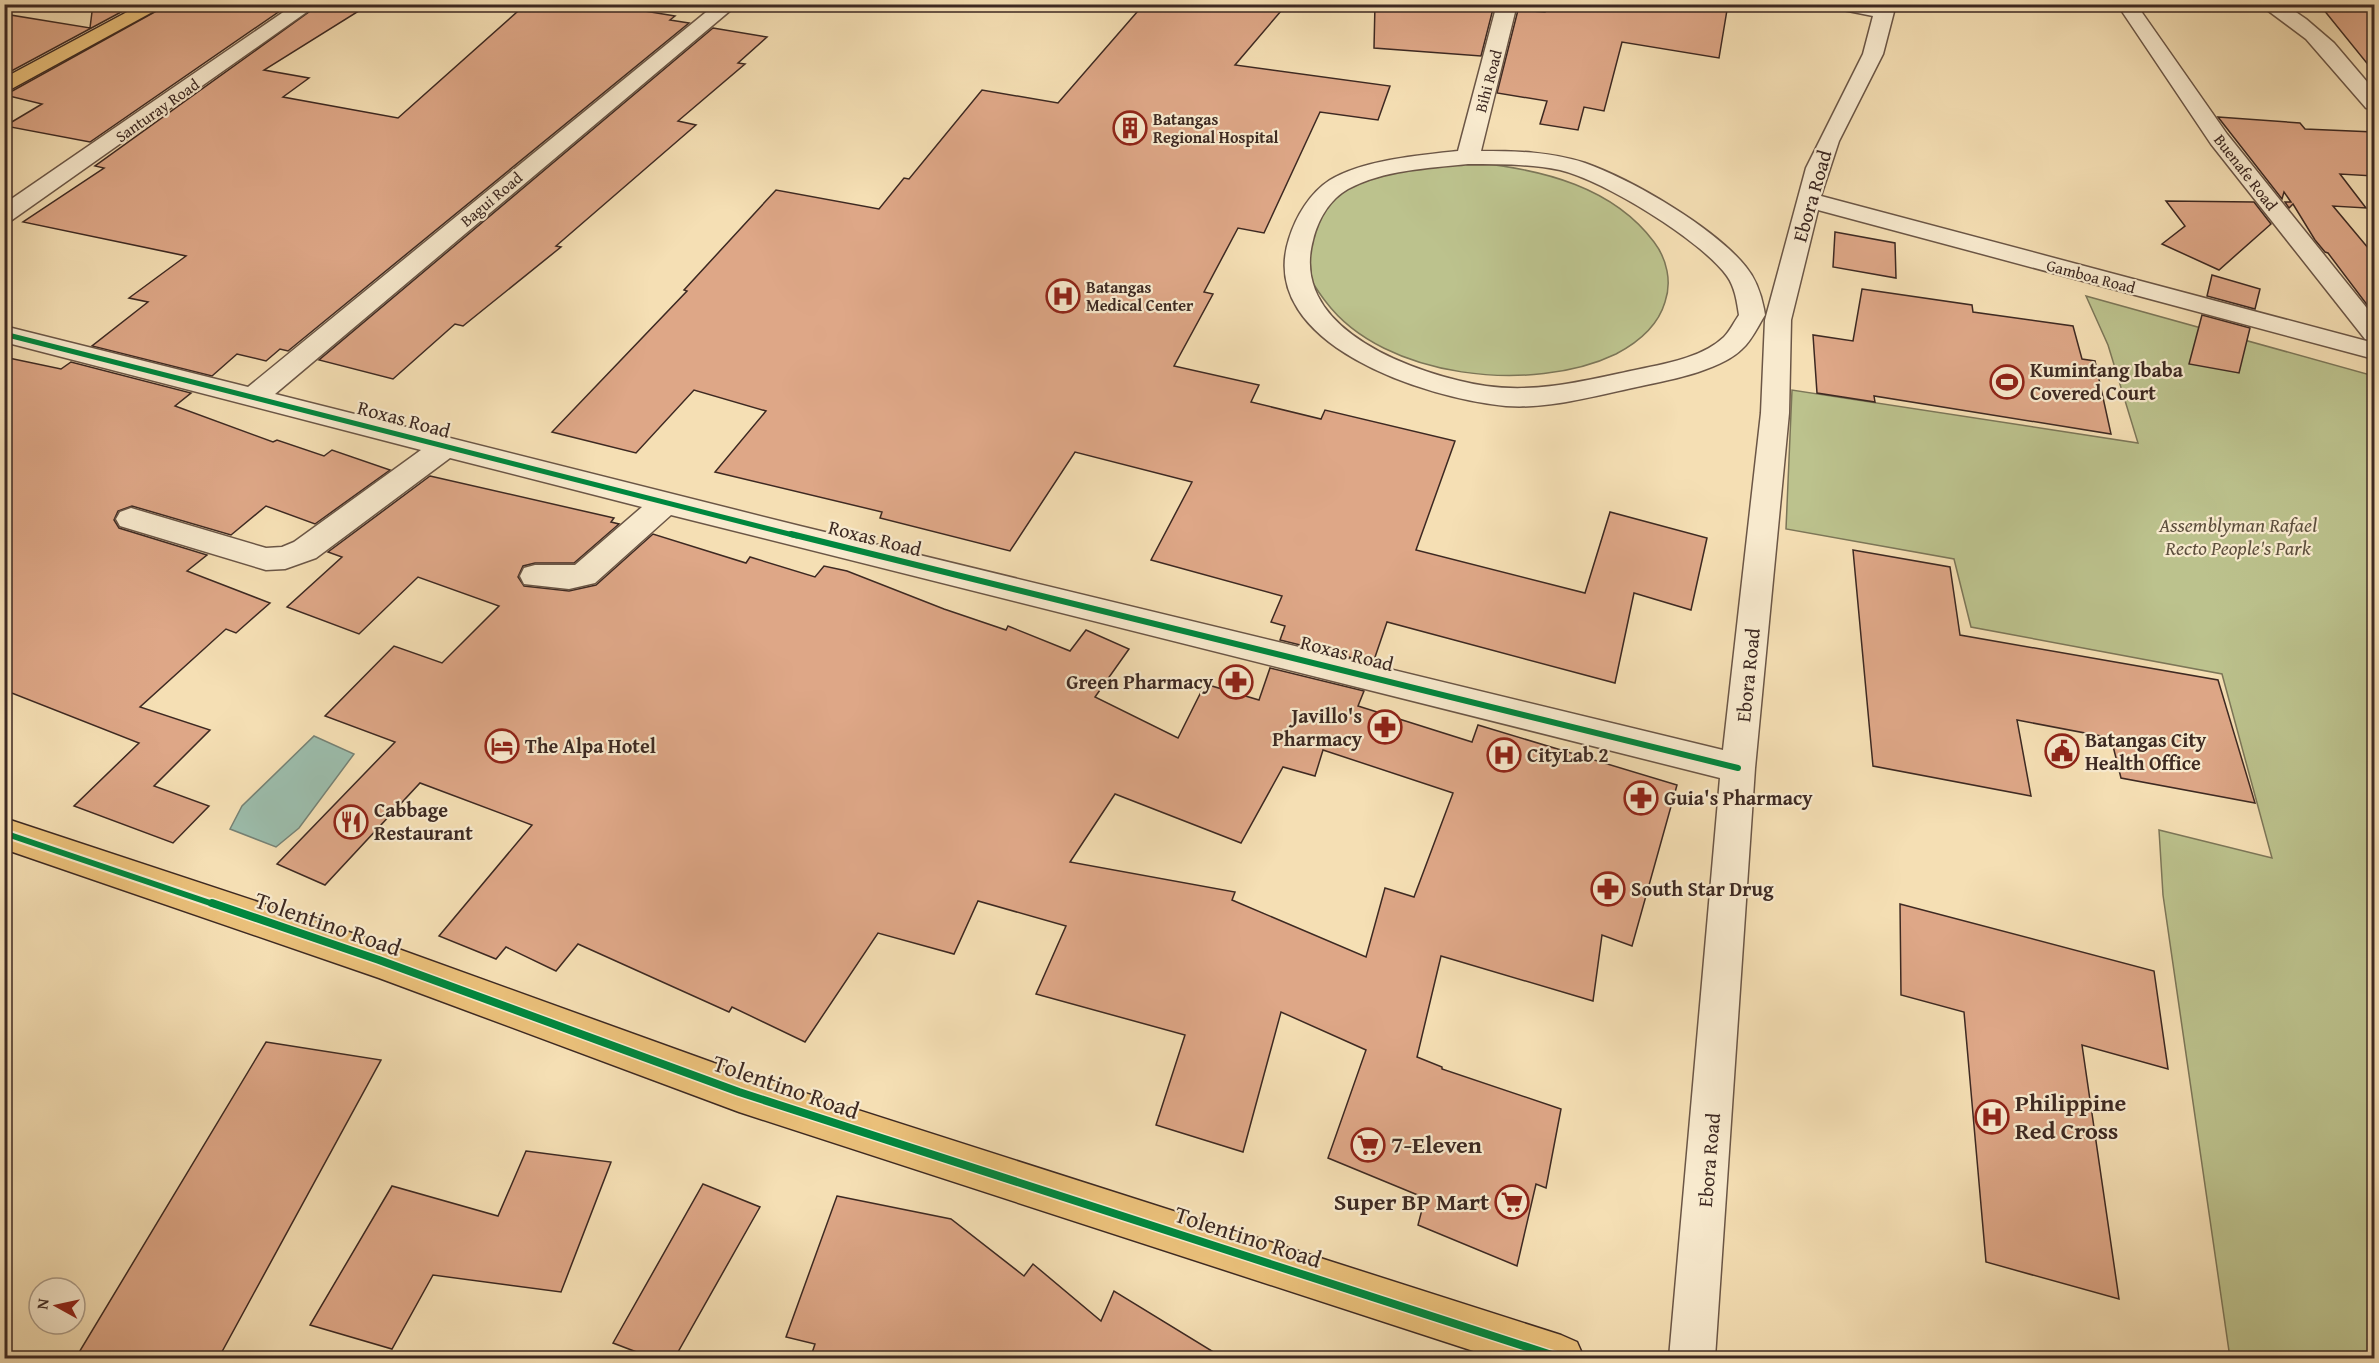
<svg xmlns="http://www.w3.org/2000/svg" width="2379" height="1363" font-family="'Gentium Book Plus',serif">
  <rect width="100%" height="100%" fill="#f5dfb4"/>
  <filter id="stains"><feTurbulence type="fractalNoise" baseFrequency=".00333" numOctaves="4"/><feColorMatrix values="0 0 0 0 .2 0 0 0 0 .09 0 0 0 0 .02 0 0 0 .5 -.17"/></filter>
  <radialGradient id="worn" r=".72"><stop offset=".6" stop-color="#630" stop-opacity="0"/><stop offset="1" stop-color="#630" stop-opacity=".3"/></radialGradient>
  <!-- green -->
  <g fill="#bcc28d" stroke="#7c7658" stroke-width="1.5">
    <path d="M1479 163C1543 170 1613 187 1654 242 1667 259 1672 282 1665 302 1658 326 1637 343 1616 354 1533 394 1384 379 1326 302 1319 293 1310 281 1308 270 1307 265 1309 257 1310 252 1310 245 1310 235 1312 229 1336 169 1426 166 1479 163Z"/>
    <polygon points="2086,296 2374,376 2374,1358 2230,1358 2163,895 2159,830 2272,858 2222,674 1971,627 1954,559 1786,529 1792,390 2138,443 2108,345"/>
  </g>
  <!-- water -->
  <polygon fill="#9cbdac" stroke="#768275" stroke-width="1.5" points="314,736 354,754 299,828 276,847 230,829 242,806"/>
  <!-- building -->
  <g fill="#dea787" stroke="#3d2922" stroke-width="1.5" fill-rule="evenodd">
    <polygon points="93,4 136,4 4,75 4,14 90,28"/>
    <polygon points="169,4 290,4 90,142 5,126 42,104 5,95"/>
    <polygon points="320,4 370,4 264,70 309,78 283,97 398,118 526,4 602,4 675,16 670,20 689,23 288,351 280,349 266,361 237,354 212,376 92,346 148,302 129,298 186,256 23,222 104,168 95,166"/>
    <polygon points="1144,4 1287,4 1235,65 1390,86 1378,120 1320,112 1264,233 1238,228 1204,292 1213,294 1174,366 1259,385 1251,402 1321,419 1325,410 1455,441 1416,550 1585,593 1610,512 1707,538 1691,610 1634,593 1615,683 1387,622 1373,663 1280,640 1285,626 1271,622 1282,596 1151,560 1192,482 1075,452 1010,551 880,518 882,512 715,472 766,411 694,390 636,453 552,432 687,291 684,290 776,190 879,209 904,178 909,179 982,90 1058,103"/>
    <polygon points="1375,4 1427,4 1493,9 1481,56 1374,48"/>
    <polygon points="1547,4 1728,4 1719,58 1622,42 1604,111 1584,107 1578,130 1540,124 1547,101 1497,93 1518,10 1545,12"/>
    <polygon points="2319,4 2374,4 2374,72"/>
    <polygon points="713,28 767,37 738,63 745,64 678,121 696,125 556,246 561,247 463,326 455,324 393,379 319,360"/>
    <polygon points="2218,117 2300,123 2305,129 2374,132 2374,176 2340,174 2366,208 2333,206 2374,255 2374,314 2328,253 2325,252 2315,240 2293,204 2289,208 2285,202 2291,202 2284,192 2282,199"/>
    <polygon points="2166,201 2254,202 2271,224 2219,270 2162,244 2185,226"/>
    <polygon points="1835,232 1895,243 1896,278 1833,267"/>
    <polygon points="2212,275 2260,289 2255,309 2207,296"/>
    <polygon points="1862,289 1972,305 1973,312 2073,326 2082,359 2095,361 2111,434 1874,396 1875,402 1817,393 1813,335 1853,341"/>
    <polygon points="2202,315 2250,328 2239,373 2189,364"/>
    <polygon points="4,357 61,369 71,362 191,393 175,406 273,442 277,440 324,456 332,450 390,470 315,524 266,506 231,535 132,506 118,511 114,520 119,528 207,555 187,571 270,603 236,633 226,629 140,707 210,730 154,786 209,806 173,843 74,806 139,743 4,690"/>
    <path d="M430 476 614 518 611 522 619 524 574 563H535L523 566 518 577 524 586 569 591 596 585 653 534 746 563 750 557 815 577 824 566 847 571 944 609 1006 630 1008 626 1070 651 1086 630 1129 649 1095 697 1178 738 1205 684 1259 700 1270 668 1364 691 1358 706 1472 742 1478 725 1677 785 1632 946 1602 935 1593 1001 1441 956 1417 1057 1442 1067V1069L1561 1109 1546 1188 1536 1184 1517 1266 1418 1225 1425 1198 1328 1158 1366 1050 1281 1012 1243 1152 1156 1125 1185 1035 1036 994 1066 926 978 901 954 954 878 933 805 1042 732 1007 729 1012 578 944 556 971 506 947 496 959 439 936 532 825 420 783 325 885 277 864 395 742 325 716 394 646 442 663 499 606 418 577 359 634 287 607 342 557 328 552ZM1323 750 1453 793 1414 897 1385 888 1366 957 1232 900 1235 892 1070 862 1115 794 1241 843 1283 767 1315 776Z"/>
    <polygon points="1853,550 1950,567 1960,635 2218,680 2255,803 2121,778 2111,738 2017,720 2031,796 1873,766"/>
    <polygon points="1900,904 2154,971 2168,1069 2082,1045 2119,1299 1986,1262 1964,1012 1901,995"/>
    <polygon points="266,1042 381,1060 218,1359 75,1359"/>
    <polygon points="526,1151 611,1162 561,1292 433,1275 392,1349 310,1325 392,1186 498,1216"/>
    <polygon points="703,1184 760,1207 674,1359 655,1359 613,1343"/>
    <polygon points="837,1196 951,1219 1024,1276 1033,1264 1101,1321 1114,1291 1225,1359 810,1359 815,1344 786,1337"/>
  </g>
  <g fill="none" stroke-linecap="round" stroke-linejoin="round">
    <!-- street casing -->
    <g stroke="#6b5646" stroke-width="3">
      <g id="street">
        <polygon points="295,4 318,4 12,220 4,222 4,204"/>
        <polygon points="716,4 738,4 275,394 800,526 1723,750 1761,413 1765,320 1806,168 1863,54 1873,16 1833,8 1831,4 1896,4 1883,54 1839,141 1821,196 2374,343 2374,359 1818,210 1791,320 1789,413 1755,768 1715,1358 1669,1358 1720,778 671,515 595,583 569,589 524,584 520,576 524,568 535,565 575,565 642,507 450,458 316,558 285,569 266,570 120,526 116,519 120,512 131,508 266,548 282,547 294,542 421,450 4,342 4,326 248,387"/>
        <path d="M1497 4H1517L1481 151C1516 151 1552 152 1585 163 1633 180 1715 228 1746 267 1756 279 1761 294 1764 309L1765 315C1758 326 1752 340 1742 349 1719 372 1663 381 1632 388 1591 397 1548 409 1506 406 1429 399 1255 345 1289 239 1296 216 1310 193 1330 180 1363 160 1420 155 1458 151ZM1468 164C1499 164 1530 164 1560 170 1603 180 1701 240 1727 276 1735 287 1737 302 1739 315 1734 322 1730 331 1724 337 1700 360 1656 365 1626 372 1580 382 1534 393 1486 386 1418 375 1288 331 1313 240 1318 220 1329 200 1348 189 1383 170 1429 168 1468 164Z"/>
        <polygon points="2117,4 2136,4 2227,134 2374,317 2374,341 2365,339 2211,144"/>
        <polygon points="2259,4 2284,4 2306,19 2334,43 2374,90 2374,109 2366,108 2306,39"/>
      </g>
    </g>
    <!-- primary casing -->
    <g stroke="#3d2922" stroke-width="3">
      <g id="primary">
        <polygon points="142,4 167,4 4,93 4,78"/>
        <polygon points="4,818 379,942 739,1072 1561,1335 1577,1342 1584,1358 1495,1358 739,1112 379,978 4,849"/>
      </g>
    </g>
    <!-- street -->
    <use href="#street" fill="#f8eace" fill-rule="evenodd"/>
    <!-- primary -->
    <use href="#primary" fill="#eac07a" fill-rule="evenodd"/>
    <!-- cycleway-far2 casing -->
    <g stroke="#f8eace" stroke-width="8">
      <polyline id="cycleway-far2" points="4,334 797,536"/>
    </g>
    <!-- cycleway-far1 casing -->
    <g stroke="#f8eace" stroke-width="10">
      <g id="cycleway-far1">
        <polyline points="791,534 1738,768"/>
        <polyline points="4,833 216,905"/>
      </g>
    </g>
    <!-- cycleway casing -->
    <g stroke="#f8eace" stroke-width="11">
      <polyline id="cycleway" points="212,903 379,960 739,1092 1561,1358"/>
    </g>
    <!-- cycleway-far2 -->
    <use href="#cycleway-far2" stroke="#00873e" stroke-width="5"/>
    <!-- cycleway-far1 -->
    <use href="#cycleway-far1" stroke="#00873e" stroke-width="6"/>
    <!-- cycleway -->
    <use href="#cycleway" stroke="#00873e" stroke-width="8"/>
  </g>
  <!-- icons -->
  <defs>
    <g id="building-ring" transform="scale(1.725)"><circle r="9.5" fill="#f8eace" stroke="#8f2418" stroke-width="1.5"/><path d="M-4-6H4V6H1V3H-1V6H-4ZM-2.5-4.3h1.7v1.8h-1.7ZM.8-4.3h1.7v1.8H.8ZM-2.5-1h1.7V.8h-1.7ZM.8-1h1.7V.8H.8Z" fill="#8f2418"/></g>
    <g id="hospital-ring" transform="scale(1.725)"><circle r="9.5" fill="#f8eace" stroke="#8f2418" stroke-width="1.5"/><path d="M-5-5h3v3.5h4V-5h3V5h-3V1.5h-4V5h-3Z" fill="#8f2418"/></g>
    <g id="stadium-ring" transform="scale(1.725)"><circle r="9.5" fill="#f8eace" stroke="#8f2418" stroke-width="1.5"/><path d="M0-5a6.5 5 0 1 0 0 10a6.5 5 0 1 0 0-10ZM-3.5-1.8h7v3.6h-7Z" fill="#8f2418"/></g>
    <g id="pharmacy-ring" transform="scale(1.725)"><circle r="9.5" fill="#f8eace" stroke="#8f2418" stroke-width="1.5"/><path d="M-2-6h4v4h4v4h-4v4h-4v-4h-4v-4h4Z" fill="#8f2418"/></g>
    <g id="hotel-ring" transform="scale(1.725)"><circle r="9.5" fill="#f8eace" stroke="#8f2418" stroke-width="1.5"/><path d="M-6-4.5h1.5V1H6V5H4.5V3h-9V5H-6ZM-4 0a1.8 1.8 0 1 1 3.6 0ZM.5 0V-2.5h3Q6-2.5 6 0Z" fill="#8f2418"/></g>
    <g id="civic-ring" transform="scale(1.725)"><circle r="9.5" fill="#f8eace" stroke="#8f2418" stroke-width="1.5"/><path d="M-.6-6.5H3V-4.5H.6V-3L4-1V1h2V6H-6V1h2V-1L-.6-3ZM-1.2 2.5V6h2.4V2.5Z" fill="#8f2418"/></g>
    <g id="restaurant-ring" transform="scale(1.725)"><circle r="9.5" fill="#f8eace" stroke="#8f2418" stroke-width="1.5"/><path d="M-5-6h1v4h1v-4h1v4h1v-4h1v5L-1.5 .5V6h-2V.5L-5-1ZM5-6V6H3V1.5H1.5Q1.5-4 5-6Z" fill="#8f2418"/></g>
    <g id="supermarket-ring" transform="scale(1.725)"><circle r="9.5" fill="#f8eace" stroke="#8f2418" stroke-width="1.5"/><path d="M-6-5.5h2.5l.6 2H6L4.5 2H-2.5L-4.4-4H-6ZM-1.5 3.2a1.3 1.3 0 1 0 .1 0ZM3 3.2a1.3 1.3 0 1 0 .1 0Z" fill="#8f2418"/></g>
  </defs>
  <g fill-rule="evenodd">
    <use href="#building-ring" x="1130" y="128"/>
    <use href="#hospital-ring" x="1063" y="296"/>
    <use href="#stadium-ring" x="2007" y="382"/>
    <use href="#pharmacy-ring" x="1236" y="682"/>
    <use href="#pharmacy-ring" x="1385" y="727"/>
    <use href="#hotel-ring" x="502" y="746"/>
    <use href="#civic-ring" x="2062" y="751"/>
    <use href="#hospital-ring" x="1504" y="755"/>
    <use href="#pharmacy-ring" x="1641" y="798"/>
    <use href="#restaurant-ring" x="351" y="822"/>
    <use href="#pharmacy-ring" x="1608" y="889"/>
    <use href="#hospital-ring" x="1992" y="1117"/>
    <use href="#supermarket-ring" x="1368" y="1145"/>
    <use href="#supermarket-ring" x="1512" y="1202"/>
  </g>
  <g text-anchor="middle" stroke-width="4.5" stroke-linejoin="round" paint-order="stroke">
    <!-- far-street labels -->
    <g font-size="16" fill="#3d2922" stroke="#f8eace">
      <text transform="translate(1488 81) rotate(-75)" y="6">Bihi Road</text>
      <text transform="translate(157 110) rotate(-35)" y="6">Santuray Road</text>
      <text transform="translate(2246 172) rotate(52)" y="6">Buenafe Road</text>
      <text transform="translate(491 199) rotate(-40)" y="6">Bagui Road</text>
      <text transform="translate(2091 276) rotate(15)" y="6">Gamboa Road</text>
    </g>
    <!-- far-poi labels -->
    <g font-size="16" font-weight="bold" fill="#3d2922" stroke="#f8eace" text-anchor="start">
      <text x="1153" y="125">Batangas<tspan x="1153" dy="18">Regional Hospital</tspan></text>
      <text x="1086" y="293">Batangas<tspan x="1086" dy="18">Medical Center</tspan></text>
    </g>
    <!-- street labels -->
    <g font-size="20" fill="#3d2922" stroke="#f8eace">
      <text transform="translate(1812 196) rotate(-74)" y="7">Ebora Road</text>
      <text transform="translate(404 419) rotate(15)" y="7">Roxas Road</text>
      <text transform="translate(875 538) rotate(14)" y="7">Roxas Road</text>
      <text transform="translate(1347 653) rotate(14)" y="7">Roxas Road</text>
      <text transform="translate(1748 675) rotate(-84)" y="7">Ebora Road</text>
      <text transform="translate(1709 1160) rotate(-85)" y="7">Ebora Road</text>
    </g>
    <!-- poi labels -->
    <g font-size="20" font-weight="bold" fill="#3d2922" stroke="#f8eace" text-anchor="start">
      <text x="2030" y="377">Kumintang Ibaba<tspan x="2030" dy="23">Covered Court</tspan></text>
      <text x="1213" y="689" text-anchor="end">Green Pharmacy</text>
      <text x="1362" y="723" text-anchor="end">Javillo's<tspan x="1362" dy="23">Pharmacy</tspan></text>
      <text x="2085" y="747">Batangas City<tspan x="2085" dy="23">Health Office</tspan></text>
      <text x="525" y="753">The Alpa Hotel</text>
      <text x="1527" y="762">CityLab 2</text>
      <text x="1664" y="805">Guia's Pharmacy</text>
      <text x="374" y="817">Cabbage<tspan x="374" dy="23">Restaurant</tspan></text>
      <text x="1631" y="896">South Star Drug</text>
    </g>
    <!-- park labels -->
    <g font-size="20" font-style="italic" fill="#5d4f3d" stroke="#f8eace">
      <text x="2238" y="532">Assemblyman Rafael<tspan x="2238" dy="23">Recto People's Park</tspan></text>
    </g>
    <!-- near-street labels -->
    <g font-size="24" fill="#3d2922" stroke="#f8eace">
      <text transform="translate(328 924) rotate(19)" y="8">Tolentino Road</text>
      <text transform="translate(786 1087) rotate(19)" y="8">Tolentino Road</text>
      <text transform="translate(1248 1237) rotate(18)" y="8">Tolentino Road</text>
    </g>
    <!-- near-poi labels -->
    <g font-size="24" font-weight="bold" fill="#3d2922" stroke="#f8eace" text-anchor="start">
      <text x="2015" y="1111">Philippine<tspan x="2015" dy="28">Red Cross</tspan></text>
      <text x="1391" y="1153">7-Eleven</text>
      <text x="1489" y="1210" text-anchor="end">Super BP Mart</text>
    </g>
  </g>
  <!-- margin -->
  <rect width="2379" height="1363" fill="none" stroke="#f5dfb4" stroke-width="24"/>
  <rect x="6" y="6" width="2367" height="1351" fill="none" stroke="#3d2922" stroke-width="3"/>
  <rect x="12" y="12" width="2355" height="1339" fill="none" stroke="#3d2922" stroke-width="1.5"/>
  <!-- north arrow -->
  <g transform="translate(57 1306) rotate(278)"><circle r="28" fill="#f8eace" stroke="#ad9d89" stroke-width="1.5"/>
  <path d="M0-4.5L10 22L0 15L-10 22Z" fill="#8f2418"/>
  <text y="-9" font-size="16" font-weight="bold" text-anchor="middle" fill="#3d2922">N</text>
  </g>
  <rect width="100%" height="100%" filter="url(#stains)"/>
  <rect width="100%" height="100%" fill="url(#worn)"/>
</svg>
